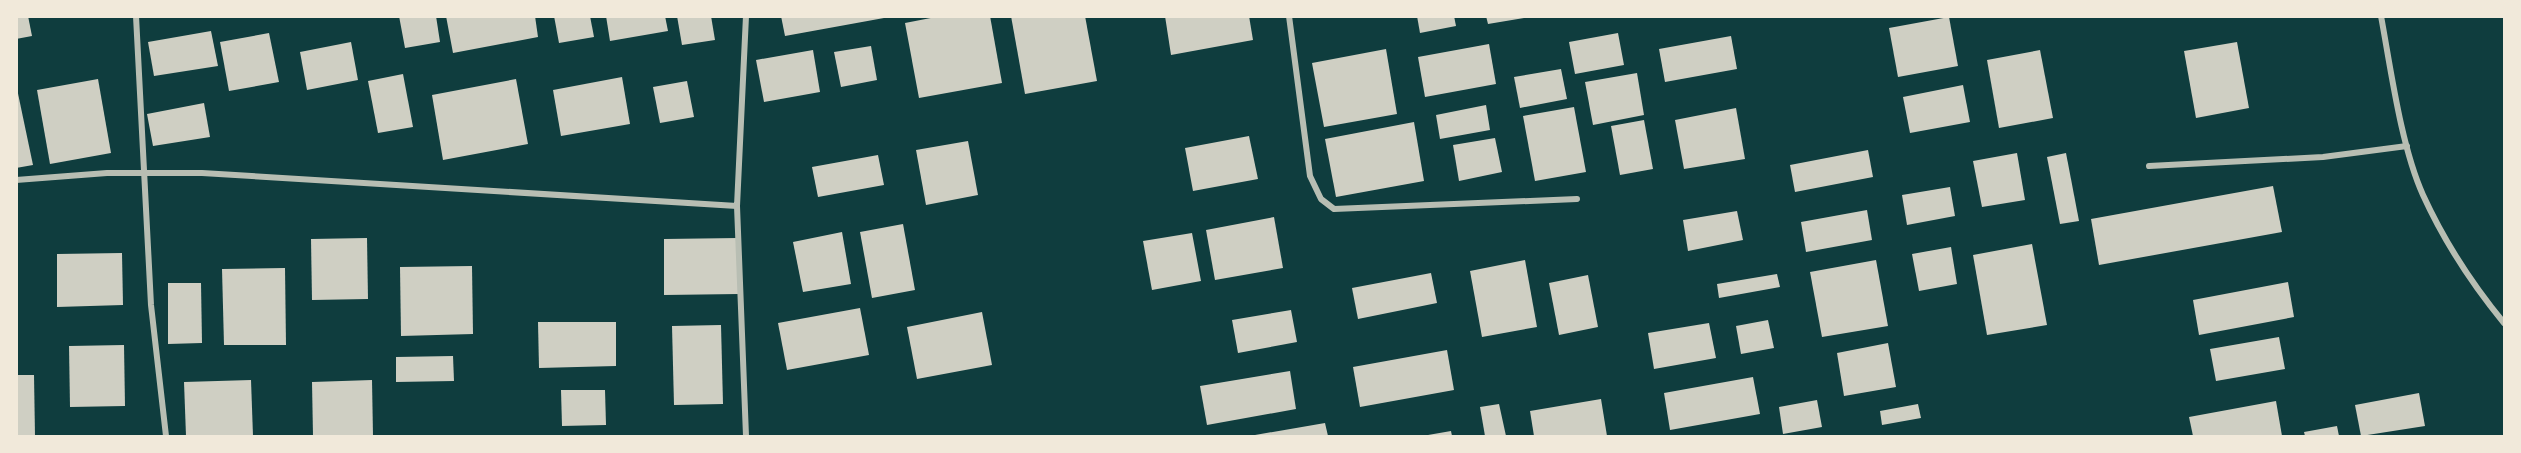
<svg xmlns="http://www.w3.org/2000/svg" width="2521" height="453" font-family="'Nunito Sans',sans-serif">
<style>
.building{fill:#cfcfc3}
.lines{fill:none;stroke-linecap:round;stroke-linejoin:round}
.minor{stroke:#b8beb3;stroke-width:6}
</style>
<rect width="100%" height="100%" fill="#0f3d3e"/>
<g class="building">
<path d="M16,16H28L32,36L16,39Z"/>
<path d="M399,16H436L440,42L405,48Z"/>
<path d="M446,16H535L538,37L453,53Z"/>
<path d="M554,16H590L594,37L559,43Z"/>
<path d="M606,16H665L668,31L610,41Z"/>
<path d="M677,16H711L715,40L682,45Z"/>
<path d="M781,16H883L884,18L785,36Z"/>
<path d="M941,16H990L1002,83L919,98L905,23Z"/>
<path d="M1011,16H1085L1097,81L1025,94Z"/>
<path d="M1165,16H1249L1253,40L1171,55Z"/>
<path d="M1417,16H1454L1456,26L1420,33Z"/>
<path d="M1486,16H1524V18L1488,24Z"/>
<path d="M1949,17L1958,66L1898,77L1889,28Z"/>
<path d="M211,31L218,66L154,76L148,42Z"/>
<path d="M269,33L279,82L229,91L220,42Z"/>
<path d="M1618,33L1624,65L1575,74L1569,42Z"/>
<path d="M1731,36L1737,69L1665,82L1659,49Z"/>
<path d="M351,42L358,80L307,90L300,52Z"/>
<path d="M2237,42L2249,108L2196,118L2184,51Z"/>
<path d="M1489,44L1496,84L1425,97L1418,57Z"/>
<path d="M871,46L877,80L841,87L834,52Z"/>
<path d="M1386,49L1397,114L1324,127L1312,63Z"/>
<path d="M813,50L820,92L764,102L756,60Z"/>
<path d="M2040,50L2053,118L1999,128L1987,60Z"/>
<path d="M1561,69L1567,99L1520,108L1514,77Z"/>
<path d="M1637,73L1644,115L1593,125L1585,82Z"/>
<path d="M403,74L413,127L378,133L368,81Z"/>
<path d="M622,77L630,124L561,136L553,90Z"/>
<path d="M98,79L111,153L50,164L37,90Z"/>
<path d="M516,79L528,144L443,160L432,95Z"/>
<path d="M687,81L694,117L660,123L653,87Z"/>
<path d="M16,84L33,165L16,168Z"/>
<path d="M1963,85L1970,122L1910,133L1903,97Z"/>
<path d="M204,103L210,137L153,146L147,114Z"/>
<path d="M1486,105L1490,130L1440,139L1436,115Z"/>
<path d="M1574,107L1586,172L1535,181L1523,116Z"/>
<path d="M1736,108L1745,159L1684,169L1675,120Z"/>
<path d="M1644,120L1653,169L1620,175L1611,126Z"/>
<path d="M1414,122L1424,181L1336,197L1325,139Z"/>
<path d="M1249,136L1258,179L1193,191L1185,148Z"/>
<path d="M1495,138L1502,172L1459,181L1453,145Z"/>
<path d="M968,141L978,195L926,205L916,150Z"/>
<path d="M1868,150L1873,177L1795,192L1790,165Z"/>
<path d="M2017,153L2025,200L1982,207L1973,161Z"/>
<path d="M2066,153L2079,221L2060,224L2047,157Z"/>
<path d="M878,155L884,185L818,197L812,167Z"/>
<path d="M2273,186L2282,232L2099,265L2091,219Z"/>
<path d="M1950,187L1955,216L1907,225L1902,195Z"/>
<path d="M1867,210L1872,240L1806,252L1801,222Z"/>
<path d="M1737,211L1743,240L1688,251L1683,220Z"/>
<path d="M1274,217L1283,268L1215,280L1206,230Z"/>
<path d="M903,224L915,290L872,298L860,232Z"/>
<path d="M842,232L851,284L803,292L793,242Z"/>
<path d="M1192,233L1201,281L1152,290L1143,241Z"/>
<path d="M367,238L368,299L312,300L311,239Z"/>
<path d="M738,238L739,294L664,295V239Z"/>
<path d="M2032,244L2047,325L1987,335L1973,255Z"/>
<path d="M1951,247L1957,284L1919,291L1912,254Z"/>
<path d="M122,253L123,305L57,307V254Z"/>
<path d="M1525,260L1537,327L1482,337L1470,271Z"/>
<path d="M1876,260L1888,326L1822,337L1810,272Z"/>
<path d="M472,266L473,334L401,336L400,267Z"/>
<path d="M285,268L286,345H224L222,269Z"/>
<path d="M1431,273L1437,303L1358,319L1352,288Z"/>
<path d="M1777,274L1780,287L1719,298L1717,284Z"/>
<path d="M1588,275L1598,327L1559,335L1549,283Z"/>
<path d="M2288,282L2294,317L2199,335L2193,300Z"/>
<path d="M168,283H201L202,343L168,344Z"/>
<path d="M860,308L869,355L787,370L778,323Z"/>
<path d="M1291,310L1297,342L1238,353L1232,320Z"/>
<path d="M982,312L992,365L917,379L907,327Z"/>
<path d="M1768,320L1774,348L1741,354L1736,326Z"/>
<path d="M538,322H616V366L539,368Z"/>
<path d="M1709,323L1716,358L1654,369L1648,333Z"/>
<path d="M721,325L723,404L674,405L672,326Z"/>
<path d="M2279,337L2285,369L2216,381L2210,349Z"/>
<path d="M1888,343L1896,387L1844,396L1837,353Z"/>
<path d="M124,345L125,406L70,407L69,346Z"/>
<path d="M1447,350L1454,390L1360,407L1353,367Z"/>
<path d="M453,356L454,381L396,382V357Z"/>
<path d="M1290,371L1296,409L1207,425L1200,386Z"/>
<path d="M16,375H34L35,436H16Z"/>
<path d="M1753,377L1760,414L1670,430L1664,393Z"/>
<path d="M251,380L253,436H186L184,382Z"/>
<path d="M372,380L373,436H313L312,382Z"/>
<path d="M561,390H605L606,425L562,426Z"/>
<path d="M2419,393L2425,426L2361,436L2355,405Z"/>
<path d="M1601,399L1607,436H1534L1530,411Z"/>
<path d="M1817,400L1822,427L1783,434L1779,407Z"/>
<path d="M2276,401L2282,436H2193L2189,417Z"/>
<path d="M1499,404L1506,436H1485L1480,407Z"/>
<path d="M1918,404L1921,418L1882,425L1880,411Z"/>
<path d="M1325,423L1328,436H1255V435Z"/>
<path d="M2337,426L2339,436H2305L2304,432Z"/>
<path d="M1451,431L1452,436H1428V435Z"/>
</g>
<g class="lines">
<g class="minor">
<path d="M136,16L151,305L166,436"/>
<path d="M1289,16L1310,176L1321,199L1334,209L1577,199"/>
<path d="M2381,16C2391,70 2401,146 2423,195C2444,241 2472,284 2504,323"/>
<path d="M2149,166L2323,157L2407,146"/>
<path d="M16,180L107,173H202L737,206L746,16"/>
<path d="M737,206L746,436"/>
</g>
</g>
<rect width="2521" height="453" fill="none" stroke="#f1e9da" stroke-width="36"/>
</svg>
